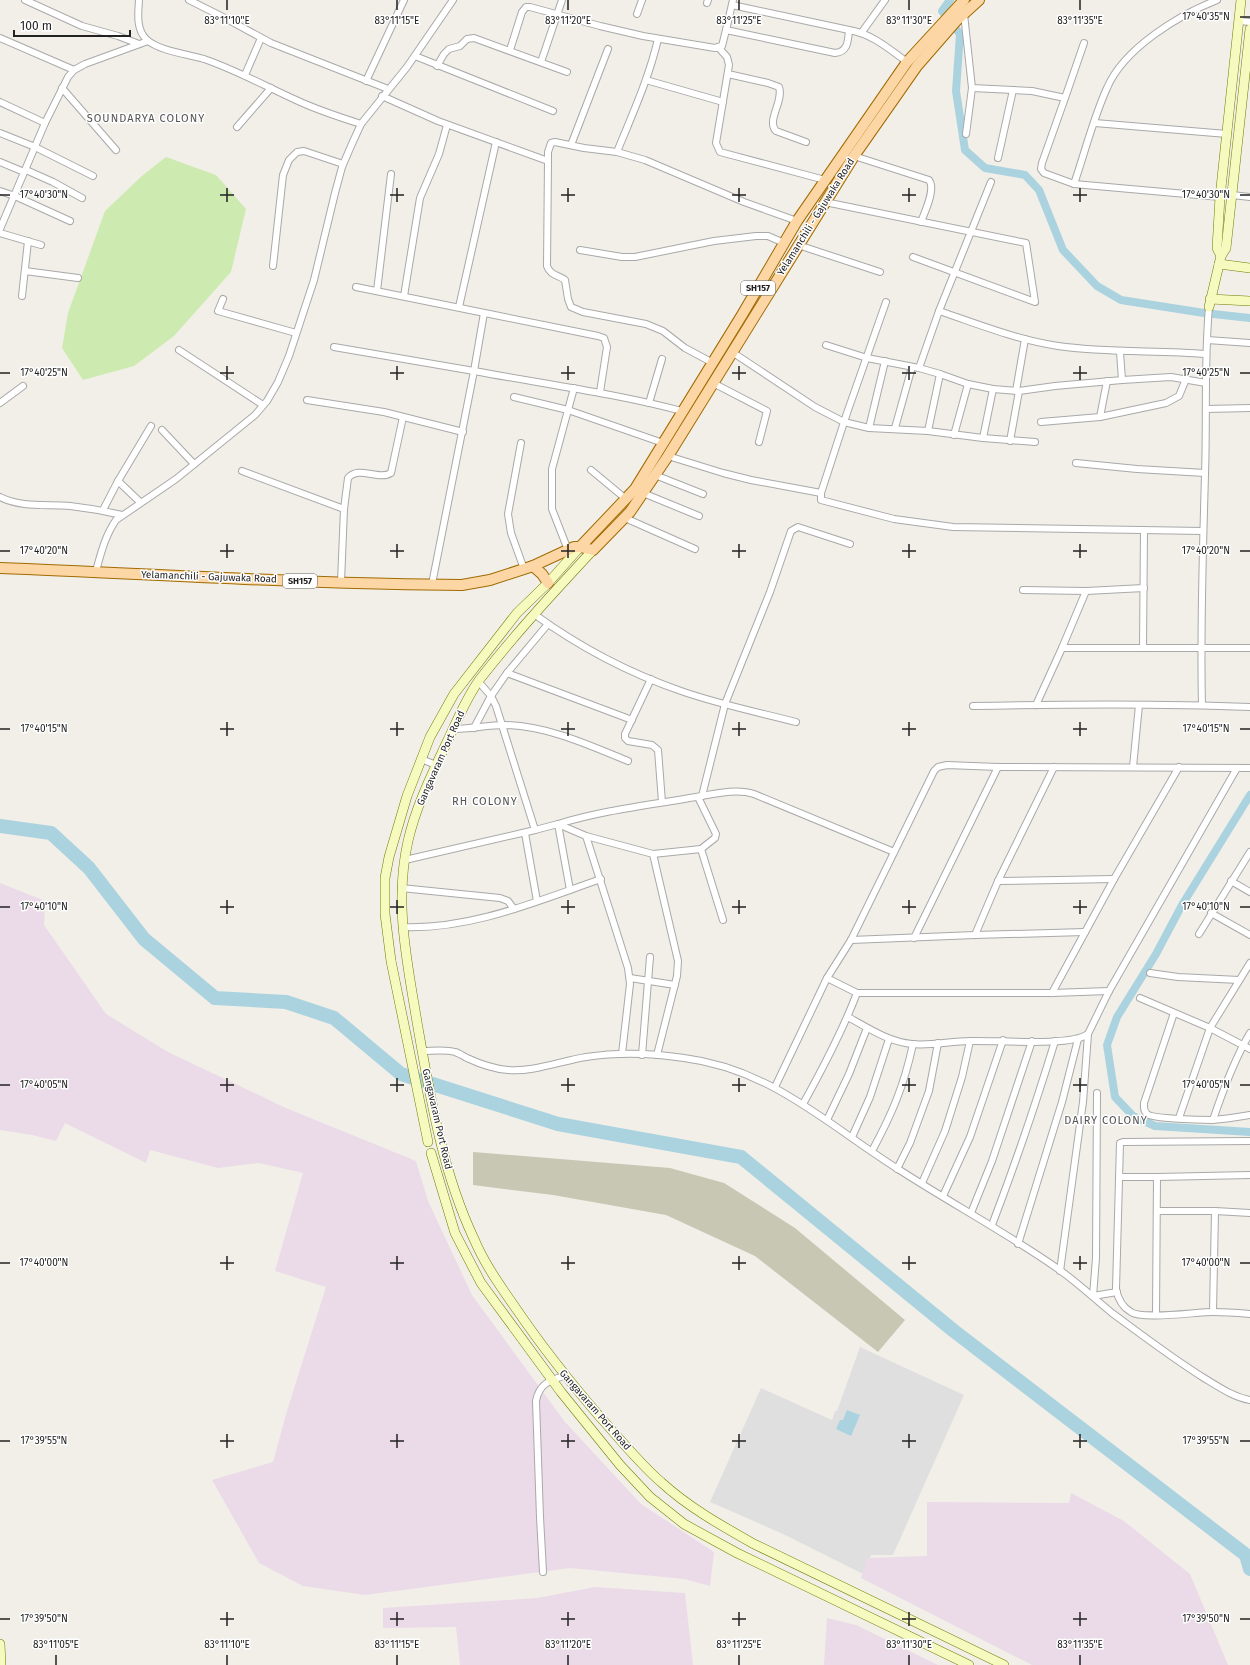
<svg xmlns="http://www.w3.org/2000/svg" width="1250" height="1665" font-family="'Fira Sans',sans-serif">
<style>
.residential{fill:#e0dfdf}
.industrial{fill:#ebdbe8}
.construction{fill:#c7c7b4}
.grass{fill:#cdebb0}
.water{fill:#aad3df}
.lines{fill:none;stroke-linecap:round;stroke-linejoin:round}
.canal{stroke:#aad3df;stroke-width:8}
.river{stroke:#aad3df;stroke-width:14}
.street-casing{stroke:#a9a9a9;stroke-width:8}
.secondary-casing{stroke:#707d05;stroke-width:10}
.primary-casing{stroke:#a06b00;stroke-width:12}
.street{stroke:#fff;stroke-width:6}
.secondary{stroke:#f7fabf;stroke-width:9}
.primary{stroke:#fcd6a4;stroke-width:10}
.ticks{fill:none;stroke:#222;stroke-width:1.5}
.labels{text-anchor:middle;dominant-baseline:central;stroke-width:3;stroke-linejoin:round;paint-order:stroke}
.shield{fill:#fff;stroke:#646464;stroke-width:1}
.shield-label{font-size:9px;font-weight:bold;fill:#222}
.street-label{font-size:10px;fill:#222;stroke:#fff}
.neighbourhood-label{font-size:11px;letter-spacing:1px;fill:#555;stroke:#fff}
.ticks-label{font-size:10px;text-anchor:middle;fill:#222;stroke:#fff;stroke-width:3;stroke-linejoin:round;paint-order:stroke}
</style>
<rect width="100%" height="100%" fill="#f2efe9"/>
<path class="residential" d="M860,1347L964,1395L893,1555H871L865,1575L781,1533L710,1502L761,1388L832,1420L835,1411H837Z"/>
<g class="industrial">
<path d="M0,883L45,901L44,925L106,1014L168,1052L286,1108L416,1161L428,1201L472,1295L565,1422L641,1504L714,1552L710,1586L684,1579L570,1568L365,1595L303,1586L259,1563L212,1480L273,1462L287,1411L326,1287L275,1271L303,1173L259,1163L218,1168L150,1150L146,1163L65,1123L56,1141L32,1135L0,1130Z"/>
<path d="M1071,1493L1124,1521L1190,1574L1228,1665H1032L861,1578L867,1558L927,1556V1502L1069,1503Z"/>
<path d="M595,1587L685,1593L693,1665H460L456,1627L383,1628V1608L537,1598Z"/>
<path d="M827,1618L856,1625L938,1665H824Z"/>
</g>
<path class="construction" d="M473,1152L670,1168L724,1183L795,1228L905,1320L878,1352L755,1256L666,1215L553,1195L473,1185Z"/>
<path class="grass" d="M166,157L216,175L246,209L231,272L174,336L134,366L83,380L62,348L68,313L105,211L143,175Z"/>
<path class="water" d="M847,1410L860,1415L851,1436L836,1429L840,1420H843Z"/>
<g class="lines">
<g class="canal">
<path d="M950,0L942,11L960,34L956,91L965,150L985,168L1025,175L1039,190L1063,250L1097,286L1121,300L1204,313L1250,318"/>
<path d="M1250,795L1182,905L1156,954L1117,1017L1107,1045L1115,1097L1133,1116L1155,1126L1250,1132"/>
</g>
<path class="river" d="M0,826L51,833L89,868L144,939L215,998L286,1002L334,1018L401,1074L558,1124L741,1157L954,1331L1246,1555L1250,1569"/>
<defs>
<g id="street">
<path d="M25,0L82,26L118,36L139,44"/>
<path d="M139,0C138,14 136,30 147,40C160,51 187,54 204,59C236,70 265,86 296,100C317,110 339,117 361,124"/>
<path d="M189,0L225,18L271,43L388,89"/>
<path d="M1217,0C1179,15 1124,48 1107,88C1093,119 1085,152 1074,184L1220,197"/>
<path d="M707,3L708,0"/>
<path d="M732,5L849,30"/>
<path d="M637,14L642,0"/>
<path d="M964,14L972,88L1032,91L1065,98L1042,163L1041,169L1044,173L1074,184"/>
<path d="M1239,21L1250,22"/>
<path d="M726,30L733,0"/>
<path d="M862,32L885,0"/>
<path d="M0,38L74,70"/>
<path d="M718,47L727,57L729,65L716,143L720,152L825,180"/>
<path d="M510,50L522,12L526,7H530L600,26L643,36L715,48L722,46L726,30L835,53C848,52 848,41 849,30C872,34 888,48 907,62"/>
<path d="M415,56L553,111"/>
<path d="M541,62L562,0"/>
<path d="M437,66L444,54L449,49L460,46L467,39L474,38L567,72"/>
<path d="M728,74L768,83L779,87C784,101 766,121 776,131L806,142"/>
<path d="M245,75L261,38"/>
<path d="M646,80L723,102"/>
<path d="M366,81L404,0"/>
<path d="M62,88L116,150"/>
<path d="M382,96L438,121L548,161L547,266C550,275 558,275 565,280L568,299L571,307L583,312L646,324L663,331L685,348L713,363"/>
<path d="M1065,98L1084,43"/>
<path d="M0,102L45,123"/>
<path d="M1095,123L1227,134"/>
<path d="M237,127L271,88"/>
<path d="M0,133L35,147L93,176"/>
<path d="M966,134L972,88"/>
<path d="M571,145L608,49"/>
<path d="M617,152C632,115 649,78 658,39"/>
<path d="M854,156L929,180C936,189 925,211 921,222"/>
<path d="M998,158L1013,90"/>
<path d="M548,161V152L551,143L555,142L584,148L617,152L645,160L744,202L797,221"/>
<path d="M0,162L24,172"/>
<path d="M26,170L53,182L82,198"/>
<path d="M0,191L15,196L70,221"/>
<path d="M1232,195L1250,197"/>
<path d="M825,202L1026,243L1035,302L913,257"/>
<path d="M0,229L45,123L68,77L74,70L85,64L148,41"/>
<path d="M0,233L41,245"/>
<path d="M798,245L880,272"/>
<path d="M580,250L622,257H635L714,241L756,236H768L784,243"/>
<path d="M273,266L283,175L289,160L297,152L304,151L343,164"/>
<path d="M25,271L78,278"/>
<path d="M356,287L598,336L604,338L607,347L600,392"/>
<path d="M377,291L391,174"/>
<path d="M22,296L28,241"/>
<path d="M404,296L420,198L439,154L447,125"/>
<path d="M223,299L218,311L296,333"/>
<path d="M886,302L847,413L821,493V500L894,519L953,527L1203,531"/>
<path d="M459,307L496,142"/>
<path d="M939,311C978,324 1017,340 1058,346C1107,353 1157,350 1206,354"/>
<path d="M1207,340L1250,343"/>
<path d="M826,345L867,358L919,368L940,374"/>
<path d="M334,347L474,371L484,313"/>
<path d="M179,350L263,405"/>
<path d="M732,352L815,407L844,422L869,428L928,431L940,374L968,384L993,389L1019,391L1055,386L1122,380L1120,352"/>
<path d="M919,368L939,311L991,182"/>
<path d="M1122,380L1171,377L1206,383"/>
<path d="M713,383L767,411L759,442"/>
<path d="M1016,391L1025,339"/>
<path d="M514,397L568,410L663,443"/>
<path d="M307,400L384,412L463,432"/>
<path d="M0,403L23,386"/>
<path d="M649,403L662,359"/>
<path d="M1206,409L1250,408"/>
<path d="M1100,417L1107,381"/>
<path d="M1041,422L1100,417L1166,403L1179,396L1186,379"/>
<path d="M869,428L885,361"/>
<path d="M895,428L912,367"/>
<path d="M162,430L194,464"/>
<path d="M928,431L983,438L1035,442"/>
<path d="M954,435L968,384"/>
<path d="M983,438L993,389"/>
<path d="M1010,441L1019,391"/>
<path d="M521,443L508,514L511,533L524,569"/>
<path d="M668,456L723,473L751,480L821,493"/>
<path d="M1076,463L1137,469L1205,473"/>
<path d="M591,470L626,499"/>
<path d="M242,471L344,509"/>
<path d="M655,475L703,494"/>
<path d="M118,481L140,502"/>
<path d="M643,493L699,516"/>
<path d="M0,497C22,508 47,504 70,506C88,508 105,511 122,515"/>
<path d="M103,510L118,481L151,426"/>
<path d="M625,518L695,549"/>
<path d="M568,550L552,509V469L574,388"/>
<path d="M96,571C101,553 105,536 116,520L176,479L255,415L267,401L278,382L289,356L314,280L335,193L342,167L351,146L361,124L407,67L453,0"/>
<path d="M341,582L344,509L348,478C359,465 378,481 391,473L403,417"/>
<path d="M432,584L474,371C544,384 614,393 682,411"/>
<path d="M1023,590L1086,591L1144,588"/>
<path d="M534,614C578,646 629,673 681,691C718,704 757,712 796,722"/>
<path d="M1062,648H1250"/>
<path d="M1143,648L1144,530"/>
<path d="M507,673L632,720"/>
<path d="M651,679L625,734V738L628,741L652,745L658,750L662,802"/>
<path d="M478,681L491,696L496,706L535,830L558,824L586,836L653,854L678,961L677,976L657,1055"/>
<path d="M1036,705L1062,648L1086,591"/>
<path d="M1202,705C1200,628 1203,551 1205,474C1207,418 1204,362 1209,307"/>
<path d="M973,706C1065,704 1158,703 1250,707"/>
<path d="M474,728L491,696L507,673L548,624"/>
<path d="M453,729C470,729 488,725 505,725C548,726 589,745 628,761"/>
<path d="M421,759L436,765"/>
<path d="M1133,767L1139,705"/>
<path d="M702,796L725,704L770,592L791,531L798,527L850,544"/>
<path d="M698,797L716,834L715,838L701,849L723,920"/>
<path d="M525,833L537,901"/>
<path d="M586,836L628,968L630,984L622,1054"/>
<path d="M653,854L701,849"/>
<path d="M405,860L535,830"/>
<path d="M998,881L1114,879"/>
<path d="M1231,881L1250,892"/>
<path d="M401,888L500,898L508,901L514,909"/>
<path d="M570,890L558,824C603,810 650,805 696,797C714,794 736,788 754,794L894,852"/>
<path d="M1211,913L1250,935"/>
<path d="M402,927C471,930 537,901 601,879"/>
<path d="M1199,934L1250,852"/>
<path d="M975,935L998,881L1054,767"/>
<path d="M914,938L998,767"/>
<path d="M851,940L975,935L1085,932"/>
<path d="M1150,973L1178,977L1239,980"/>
<path d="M630,978L675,985"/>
<path d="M827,978L857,993H1052L1109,991"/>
<path d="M1052,993L1114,879L1179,767"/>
<path d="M1140,998L1210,1028L1250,1049"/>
<path d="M1174,1013L1144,1103C1144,1107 1143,1111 1147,1114C1153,1119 1202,1120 1212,1120C1225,1119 1238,1117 1250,1115"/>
<path d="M848,1017C868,1028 889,1042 912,1044C931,1046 951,1041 970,1041C995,1040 1071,1047 1088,1034L1109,991L1237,768"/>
<path d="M422,1051C433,1051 445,1049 455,1052C459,1053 463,1056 467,1058C480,1064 493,1069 508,1070C534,1072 561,1061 586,1057C618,1052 652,1053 684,1058C771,1069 828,1125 898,1169C952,1204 1009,1234 1061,1271C1079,1284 1095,1299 1112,1313C1142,1335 1172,1358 1204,1378C1219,1387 1233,1397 1250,1400"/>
<path d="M642,1055L650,957"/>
<path d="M775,1087L827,978L851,940L934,771L938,767L947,765L998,767L1250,768"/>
<path d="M1097,1093L1096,1258L1093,1296L1117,1292"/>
<path d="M803,1104C823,1068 842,1032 857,993"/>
<path d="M1179,1118L1210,1028L1250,963"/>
<path d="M827,1120L849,1074L867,1028"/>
<path d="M1213,1120C1223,1090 1234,1060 1250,1033"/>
<path d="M852,1137L870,1097L889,1039"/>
<path d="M1250,1141L1123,1142L1120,1143L1116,1289C1118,1299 1122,1307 1131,1312C1142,1320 1196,1312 1213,1312C1225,1312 1238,1313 1250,1314"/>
<path d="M872,1151C892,1114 904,1086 913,1044"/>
<path d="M897,1169L910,1143L929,1091L938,1043"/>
<path d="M1119,1177H1157L1250,1175"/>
<path d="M922,1183L945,1131L962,1077L970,1041"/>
<path d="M943,1196L970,1137L1003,1040"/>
<path d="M1157,1211H1215L1250,1213"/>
<path d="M971,1213L992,1161L1032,1041"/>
<path d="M992,1225C1015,1165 1036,1103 1055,1041"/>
<path d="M1018,1244L1062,1102L1078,1039"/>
<path d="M1060,1271L1083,1102L1088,1034"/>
<path d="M1213,1312L1215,1211"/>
<path d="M1156,1315L1157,1177"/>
<path d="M543,1572L540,1517L536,1401C539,1384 550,1380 564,1376"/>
</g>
<g id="secondary">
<path d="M1221,256L1217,248L1220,197L1241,0"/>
<path d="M1219,264L1250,268"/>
<path d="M1210,299L1250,301"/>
<path d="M1209,307L1221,256L1226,248L1250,29"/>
<path d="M593,550C554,592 515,634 480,679C466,698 457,721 447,742C432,774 416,806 408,841C394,903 407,961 417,1022C430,1096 442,1171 474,1239C485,1265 501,1287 517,1310C543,1348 570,1382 600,1417C620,1439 639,1463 661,1482C688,1507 722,1526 754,1544L1004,1665"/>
<path d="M428,1142L391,961L385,914V878L389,857L407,796L430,737L454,694L517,613L548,583L580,547"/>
<path d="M431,1153L455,1233L481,1283L561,1392L620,1465L650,1497L684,1524L737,1553L969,1665"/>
<path d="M0,1644L1,1665"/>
</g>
<g id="primary">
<path d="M580,547L635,489L742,315L797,221L907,62L964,0"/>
<path d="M533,566L542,574L548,583"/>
<path d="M0,568C154,574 308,584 462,585L490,580L533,566L574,547H580L593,550L630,512L668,456L854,156L917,66L957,20L979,0"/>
</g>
</defs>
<use href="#street" class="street-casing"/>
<use href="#secondary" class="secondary-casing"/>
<use href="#primary" class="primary-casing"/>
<use href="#street" class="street"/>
<use href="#secondary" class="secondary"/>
<use href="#primary" class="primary"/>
</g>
<path class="ticks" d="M227,0V10M397,0V10M568,0V10M739,0V10M909,0V10M1080,0V10M1240,17H1250M227,188V202M397,188V202M568,188V202M739,188V202M909,188V202M1080,188V202M0,195H10M220,195H234M390,195H404M561,195H575M732,195H746M902,195H916M1073,195H1087M1240,195H1250M227,366V380M397,366V380M568,366V380M739,366V380M909,366V380M1080,366V380M0,373H10M220,373H234M390,373H404M561,373H575M732,373H746M902,373H916M1073,373H1087M1240,373H1250M227,544V558M397,544V558M568,544V558M739,544V558M909,544V558M1080,544V558M0,551H10M220,551H234M390,551H404M561,551H575M732,551H746M902,551H916M1073,551H1087M1240,551H1250M227,722V736M397,722V736M568,722V736M739,722V736M909,722V736M1080,722V736M0,729H10M220,729H234M390,729H404M561,729H575M732,729H746M902,729H916M1073,729H1087M1240,729H1250M227,900V914M397,900V914M568,900V914M739,900V914M909,900V914M1080,900V914M0,907H10M220,907H234M390,907H404M561,907H575M732,907H746M902,907H916M1073,907H1087M1240,907H1250M227,1078V1092M397,1078V1092M568,1078V1092M739,1078V1092M909,1078V1092M1080,1078V1092M0,1085H10M220,1085H234M390,1085H404M561,1085H575M732,1085H746M902,1085H916M1073,1085H1087M1240,1085H1250M227,1256V1270M397,1256V1270M568,1256V1270M739,1256V1270M909,1256V1270M1080,1256V1270M0,1263H10M220,1263H234M390,1263H404M561,1263H575M732,1263H746M902,1263H916M1073,1263H1087M1240,1263H1250M227,1434V1448M397,1434V1448M568,1434V1448M739,1434V1448M909,1434V1448M1080,1434V1448M0,1441H10M220,1441H234M390,1441H404M561,1441H575M732,1441H746M902,1441H916M1073,1441H1087M1240,1441H1250M227,1612V1626M397,1612V1626M568,1612V1626M739,1612V1626M909,1612V1626M1080,1612V1626M0,1619H10M220,1619H234M390,1619H404M561,1619H575M732,1619H746M902,1619H916M1073,1619H1087M1240,1619H1250M56,1655V1665M227,1655V1665M397,1655V1665M568,1655V1665M739,1655V1665M909,1655V1665M1080,1655V1665"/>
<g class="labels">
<g class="shield">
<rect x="741" y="281" width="34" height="14" rx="3"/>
<rect x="283" y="574" width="34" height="14" rx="3"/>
</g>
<g class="shield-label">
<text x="758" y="288">SH157</text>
<text x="300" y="581">SH157</text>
</g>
<g class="street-label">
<text transform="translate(816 217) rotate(-58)">Yelamanchili - Gajuwaka Road</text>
<text transform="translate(209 577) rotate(2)">Yelamanchili - Gajuwaka Road</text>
<text transform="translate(441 758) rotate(-66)">Gangavaram Port Road</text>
<text transform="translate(437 1119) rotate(77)">Gangavaram Port Road</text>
<text transform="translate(595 1410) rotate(49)">Gangavaram Port Road</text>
</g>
<g class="neighbourhood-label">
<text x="146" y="118">SOUNDARYA COLONY</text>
<text x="485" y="801">RH COLONY</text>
<text x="1106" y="1120">DAIRY COLONY</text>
</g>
</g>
<g class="ticks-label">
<text x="1206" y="20">17°40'35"N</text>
<text x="227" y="24">83°11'10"E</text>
<text x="397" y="24">83°11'15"E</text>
<text x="568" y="24">83°11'20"E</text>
<text x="739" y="24">83°11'25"E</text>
<text x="909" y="24">83°11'30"E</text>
<text x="1080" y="24">83°11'35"E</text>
<text x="44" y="198">17°40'30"N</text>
<text x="1206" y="198">17°40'30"N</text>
<text x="44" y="376">17°40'25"N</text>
<text x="1206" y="376">17°40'25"N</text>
<text x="44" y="554">17°40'20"N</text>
<text x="1206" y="554">17°40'20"N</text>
<text x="44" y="732">17°40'15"N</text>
<text x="1206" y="732">17°40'15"N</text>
<text x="44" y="910">17°40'10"N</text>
<text x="1206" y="910">17°40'10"N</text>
<text x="44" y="1088">17°40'05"N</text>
<text x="1206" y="1088">17°40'05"N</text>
<text x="44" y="1266">17°40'00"N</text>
<text x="1206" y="1266">17°40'00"N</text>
<text x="44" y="1444">17°39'55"N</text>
<text x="1206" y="1444">17°39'55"N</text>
<text x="44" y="1622">17°39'50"N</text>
<text x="1206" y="1622">17°39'50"N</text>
<text x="56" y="1648">83°11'05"E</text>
<text x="227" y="1648">83°11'10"E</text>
<text x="397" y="1648">83°11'15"E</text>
<text x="568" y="1648">83°11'20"E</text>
<text x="739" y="1648">83°11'25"E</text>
<text x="909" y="1648">83°11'30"E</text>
<text x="1080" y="1648">83°11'35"E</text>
</g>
<path d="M14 30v6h116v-6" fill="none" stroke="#222222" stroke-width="2"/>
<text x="20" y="30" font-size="12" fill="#222222" stroke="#ffffff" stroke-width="3" paint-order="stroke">100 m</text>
</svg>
